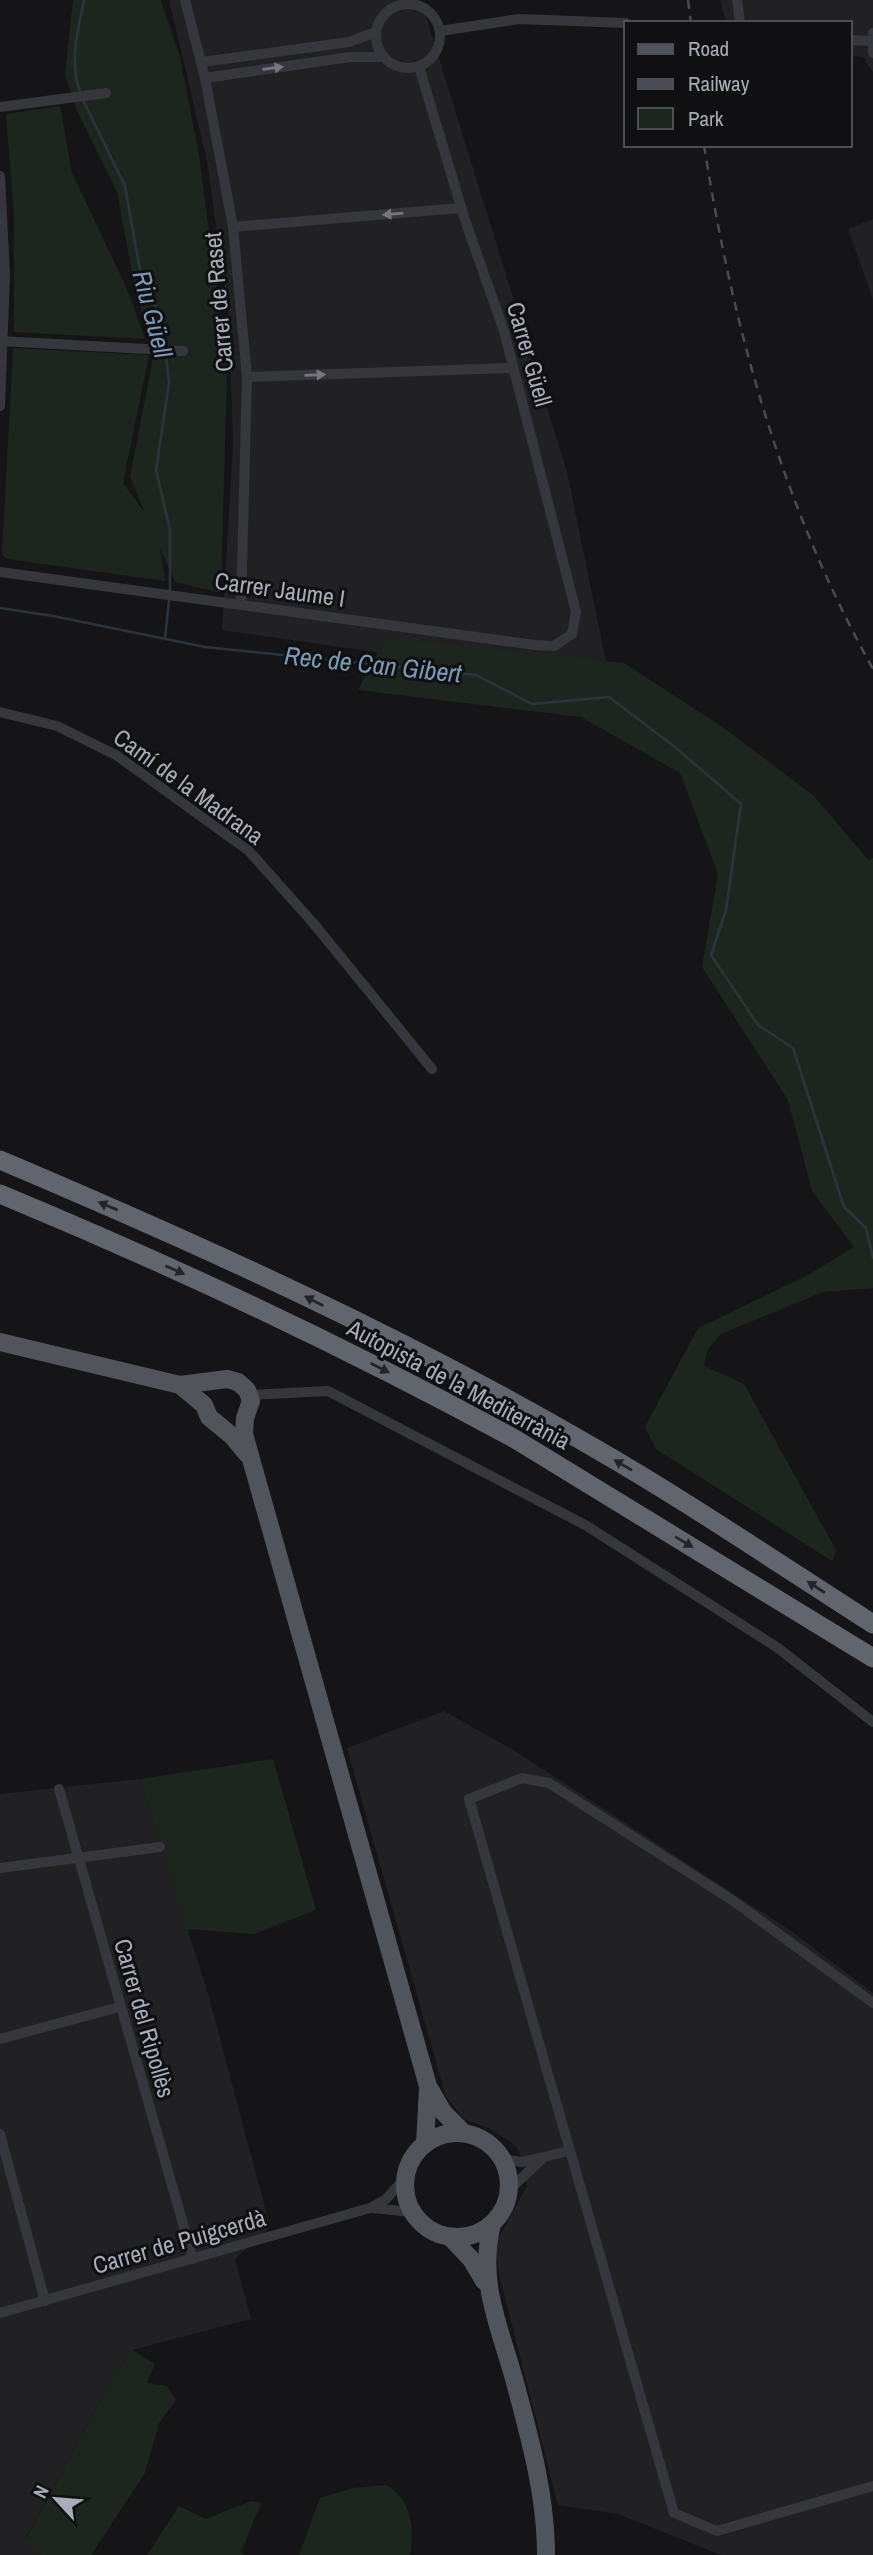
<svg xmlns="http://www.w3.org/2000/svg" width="873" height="2555" font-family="'Archivo Narrow',sans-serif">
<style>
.built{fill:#212124}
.green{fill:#1d261e}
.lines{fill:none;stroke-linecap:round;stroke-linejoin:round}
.stream{stroke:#2a343c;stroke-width:2.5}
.street{stroke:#36373d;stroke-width:10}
.primary{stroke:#52545c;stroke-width:18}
.highway{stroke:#61656e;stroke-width:19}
.rail{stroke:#494b52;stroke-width:2.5;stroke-dasharray:9 7;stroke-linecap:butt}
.oneway{fill:#747781}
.oneway2{fill:#242529}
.labels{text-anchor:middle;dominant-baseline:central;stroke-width:6;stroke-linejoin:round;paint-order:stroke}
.street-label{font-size:24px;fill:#a6acb8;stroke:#101012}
.water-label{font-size:26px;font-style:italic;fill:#7a9bb6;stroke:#101012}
</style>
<rect width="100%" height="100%" fill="#151517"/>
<g class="built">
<path d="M169,0H421L567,472L611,686L222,630L233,443L229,318L207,161Z"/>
<path d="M720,0H873V72L863,57L850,56V23H726Z"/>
<path d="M873,219V300L848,229Z"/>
<path d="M444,1711L515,1751L791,1931L873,1993V2555H721L618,2514L558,2505L499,2274L495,2244L527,2186L519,2150L511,2142L488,2128L464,2119L446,2097L347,1748Z"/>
<path d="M140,1779L209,1997L270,2227L235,2259L251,2319L132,2350L107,2388L25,2540L41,2555H0V1794Z"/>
</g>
<g class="green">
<path d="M73,0H161L180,57L199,155L227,367L221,593L175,582L160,548L165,581L7,559L2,554L13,348L149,355L123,483L145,513L130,477L152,363L151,337L136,294L117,192L78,113L65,75Z"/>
<path d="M60,106L72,173L127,289L145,339L14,332V215L6,114Z"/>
<path d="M385,638L624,663L721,726L814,796L865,856L869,860L873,858V1288L823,1292L721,1334L708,1349L704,1366L744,1384L836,1550L832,1561L656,1449L645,1427L698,1328L810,1274L854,1247L812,1191L788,1100L702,967L718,874L680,773L581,717L358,690Z"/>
<path d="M273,1759L316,1910L254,1934L187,1929L140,1779Z"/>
<path d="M132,2350L155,2364L147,2383L167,2386L176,2400L159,2423L145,2473L91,2555H41L25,2541L107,2388Z"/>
<path d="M386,2485C411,2500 415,2527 410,2555H299L320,2498L353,2488Z"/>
<path d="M251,2501L261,2503L241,2552L245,2555H147L179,2506L206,2519Z"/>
</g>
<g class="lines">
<g class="stream">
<path d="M80,92C69,63 78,29 84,0"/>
<path d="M82,98L125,186L143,287L155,304L165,348"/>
<path d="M166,354L169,383L156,470L170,530V593"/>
<path d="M0,608L53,616L205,647L476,675L532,704L609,697L675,747L741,804L726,910L711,955L758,1025L793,1048L844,1207L866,1228L873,1258"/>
<path d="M165,639L169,600"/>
</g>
<g class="street">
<path d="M185,0L205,78L233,227L247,377L241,605"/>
<path d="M737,0L740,23"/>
<circle cx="408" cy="36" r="32"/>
<path d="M440,31L519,19L626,23"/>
<path d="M873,33V53"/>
<path d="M850,40L871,41"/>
<path d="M202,62L349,42L376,32"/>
<path d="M205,78L350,57H383"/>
<path d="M0,107L106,93"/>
<path d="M0,176L5,275L0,406"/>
<path d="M233,227L461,208"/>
<path d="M0,341L183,351"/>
<path d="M247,377L512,368"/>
<path d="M0,572L535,645L554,646L572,634L576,612L504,331L466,223L419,67"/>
<path d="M0,712L57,726L116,755L249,851L314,924L432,1069"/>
<path d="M250,1395L328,1391L587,1526L778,1648L873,1722"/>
<path d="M59,1789L193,2259"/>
<path d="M0,1868L160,1847"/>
<path d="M873,2003L735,1902L549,1783L522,1778L469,1799L674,2513L717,2531L873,2486"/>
<path d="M0,2039L119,2007"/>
<path d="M0,2134L45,2301"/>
<path d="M503,2159L522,2162L569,2151"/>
<path d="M509,2190L542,2159"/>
<path d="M373,2208L412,2212"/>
<path d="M0,2313L370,2208L386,2199L405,2178"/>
</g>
<g class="primary">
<path d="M0,1342L180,1385L227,1379L238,1382L247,1390L251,1401L245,1418L244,1434L251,1459L428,2086L443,2112L464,2133"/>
<path d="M180,1385L204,1405L209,1417L232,1436L247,1454"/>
<circle cx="457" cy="2185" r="52"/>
<path d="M425,2144L428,2089"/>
<path d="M492,2224C477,2284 501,2329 516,2386C531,2442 546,2497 546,2555"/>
<path d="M451,2238L471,2259L484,2281"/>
</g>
<g class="highway">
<path d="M0,1160C201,1245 402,1336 591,1446C687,1501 779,1564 873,1624"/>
<path d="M0,1194C176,1267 348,1348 515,1439L873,1658"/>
</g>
<g class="rail">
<path d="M688,0L691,23"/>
<path d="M704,145C733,329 782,506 873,669"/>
</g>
</g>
<defs><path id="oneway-solid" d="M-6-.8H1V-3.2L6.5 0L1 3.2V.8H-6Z" transform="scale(1.75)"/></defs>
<g class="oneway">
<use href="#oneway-solid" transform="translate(273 68) rotate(-8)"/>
<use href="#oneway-solid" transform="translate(393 214) rotate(175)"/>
<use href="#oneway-solid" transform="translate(315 375) rotate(-2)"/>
</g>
<g class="oneway2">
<use href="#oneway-solid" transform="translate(108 1206) rotate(-157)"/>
<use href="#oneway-solid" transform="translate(175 1270) rotate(24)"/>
<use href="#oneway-solid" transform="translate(314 1301) rotate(-153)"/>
<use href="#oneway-solid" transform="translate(380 1368) rotate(27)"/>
<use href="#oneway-solid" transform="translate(623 1465) rotate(-149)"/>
<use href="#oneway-solid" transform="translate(684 1542) rotate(31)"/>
<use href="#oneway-solid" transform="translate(816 1587) rotate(-147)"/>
</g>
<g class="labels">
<g class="street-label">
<text transform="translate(218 302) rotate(-95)">Carrer de Raset</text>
<text transform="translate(530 354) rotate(74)">Carrer Güell</text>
<text transform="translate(280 589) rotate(8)">Carrer Jaume I</text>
<text transform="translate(189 786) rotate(36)">Camí de la Madrana</text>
<text transform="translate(459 1384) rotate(28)">Autopista de la Mediterrània</text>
<text transform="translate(145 2018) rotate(74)">Carrer del Ripollès</text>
<text transform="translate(179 2241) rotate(-16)">Carrer de Puigcerdà</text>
</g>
<g class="water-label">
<text transform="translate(153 314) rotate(75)">Riu Güell</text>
<text transform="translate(373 664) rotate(6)">Rec de Can Gibert</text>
</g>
</g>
<rect x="624" y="21" width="228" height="126" fill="#101012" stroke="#4c4e54" stroke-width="2"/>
<rect x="638" y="44" width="35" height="10" fill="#52545c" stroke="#4c4e54" stroke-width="2"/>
<text x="688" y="56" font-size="21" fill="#a6acb8">Road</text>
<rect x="638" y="79" width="35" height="10" fill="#494b52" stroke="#4c4e54" stroke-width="2"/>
<text x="688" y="91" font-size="21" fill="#a6acb8">Railway</text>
<rect x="638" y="108" width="35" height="21" fill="#1d261e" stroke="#4c4e54" stroke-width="2"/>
<text x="688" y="126" font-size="21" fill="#a6acb8">Park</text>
<g transform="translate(56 2499) rotate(296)" stroke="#101012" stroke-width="5" paint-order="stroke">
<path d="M0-5L12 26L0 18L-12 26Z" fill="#a6acb8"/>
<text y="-10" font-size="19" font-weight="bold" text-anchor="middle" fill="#a6acb8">N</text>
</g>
</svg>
